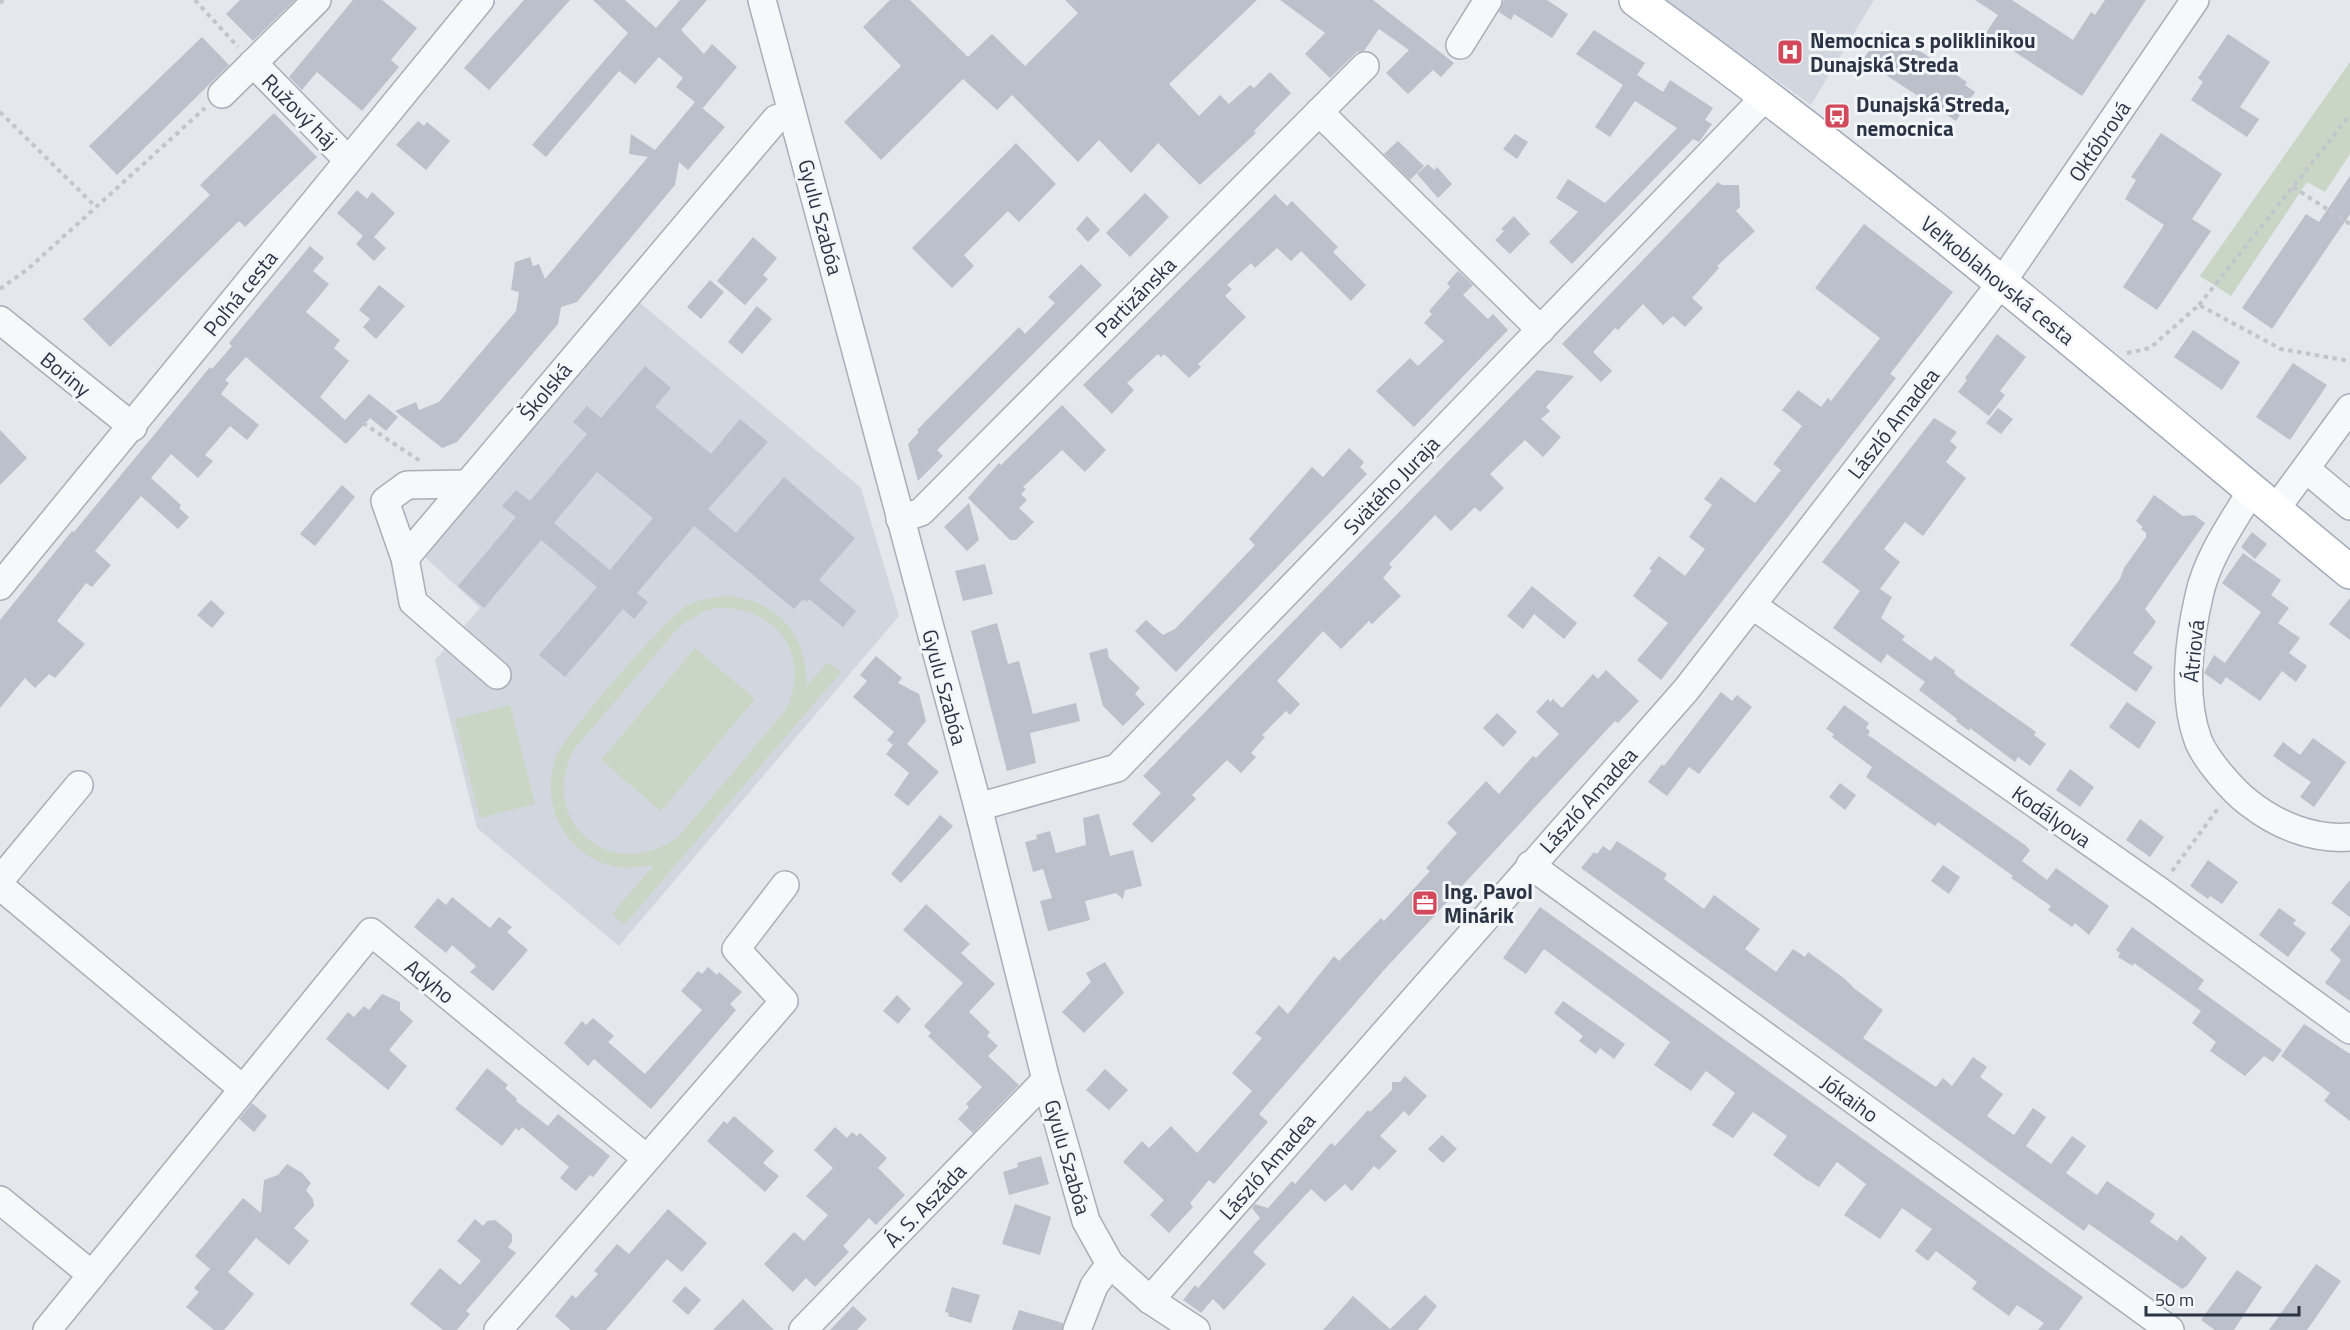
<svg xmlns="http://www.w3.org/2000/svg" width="2350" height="1330" font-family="'Titillium Web',sans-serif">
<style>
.built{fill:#d2d6de}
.green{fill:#c9d6c5;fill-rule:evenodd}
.building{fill:#bbc0ca;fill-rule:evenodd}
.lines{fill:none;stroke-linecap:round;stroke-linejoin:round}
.minor-casing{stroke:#a9aeb7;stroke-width:30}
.major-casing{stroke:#a3abb8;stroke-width:36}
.path{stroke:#c2c5cb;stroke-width:4;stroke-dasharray:4.5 4.5;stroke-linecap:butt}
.minor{stroke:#f7f8fa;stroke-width:27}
.major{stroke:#fff;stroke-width:33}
.labels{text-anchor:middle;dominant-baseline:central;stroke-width:6;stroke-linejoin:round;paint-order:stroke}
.poi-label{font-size:21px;font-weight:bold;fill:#2b3445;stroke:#f4f6f9;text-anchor:start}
.street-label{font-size:21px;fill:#2b3445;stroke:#f4f6f9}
</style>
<rect width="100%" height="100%" fill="#e4e7ec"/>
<g class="built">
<path d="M1665,0H1874L1811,105Z"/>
<path d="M639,302L861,488L899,616L619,946L477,828L435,660L480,608L425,557Z"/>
</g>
<g class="green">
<path d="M2350,62V154L2325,192L2307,182L2231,296L2200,276Z"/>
<path d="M729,596C781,603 806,635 807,686L828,662L841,672L624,925L612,914L654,865C640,867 627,869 613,866C564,855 538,801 557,755C565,735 666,618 685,607C699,599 714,597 729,596ZM718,608C777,606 812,656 786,710L678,837C612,886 534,820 575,748L680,626L704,611Z"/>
<path d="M695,648L755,699L661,811L601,760Z"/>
<path d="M510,705L535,804L480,818L455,719Z"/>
</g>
<g class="building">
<path d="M240,0H295L253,41L226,14Z"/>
<path d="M353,0H382L417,28L391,60L399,67L362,111L317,72L302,90L289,77Z"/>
<path d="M524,0H570L489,90L464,68Z"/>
<path d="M593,0H625L656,28L680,0H707L681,30L704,54L712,44L737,67L703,108L701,107L725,127L688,170L679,162L675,185L577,302L561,307L558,324L457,442L442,448L395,411L416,402L419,410L439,402L516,311L519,292L511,290L515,262L530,257L533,266L539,264L545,279L648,157L629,154L631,134L655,150L695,102L676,87L683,78L659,57L635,84L619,71L546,157L532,145L628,33Z"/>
<path d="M890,0H910L968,57L992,34L1025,66L1078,13L1065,0H1257L1169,84L1199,116L1220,95L1229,104L1250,85L1254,88L1270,72L1291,93L1254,131L1256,133L1200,185L1158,143L1131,173L1099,140L1078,162L1012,95L997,110L963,79L881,160L844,122L901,66L863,27Z"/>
<path d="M1280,0H1373L1454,63L1441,77L1433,70L1408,94L1386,73L1409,50L1379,29L1364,51L1357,52L1330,78L1305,54L1325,33Z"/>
<path d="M1504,0H1547L1568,14L1552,38L1514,14L1511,20L1499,12Z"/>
<path d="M1975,0H2012L2073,40L2091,12L2095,15L2105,0H2146L2082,96L1986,33L1998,15Z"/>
<path d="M1594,30L1645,63L1637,75L1663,92L1670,80L1713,108L1705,120L1712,124L1699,142L1693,139L1572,264L1549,242L1578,212L1556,198L1568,179L1605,203L1677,128L1635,101L1610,137L1595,127L1623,85L1576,54Z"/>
<path d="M1882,31L1892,38L1894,34L1967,82L1965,85L1975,92L1956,121L1863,60Z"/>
<path d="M2228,34L2270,62L2240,107L2259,119L2247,137L2191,100L2203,82L2198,78Z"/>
<path d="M202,37L229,65L117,175L89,146Z"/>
<path d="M274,113L317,157L245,227L239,221L110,347L83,319L210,195L200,185Z"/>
<path d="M418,121L424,126L427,122L450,141L426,170L396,145Z"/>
<path d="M2161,133L2222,174L2192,219L2211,231L2157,310L2123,287L2164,225L2125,199L2136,180L2131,177Z"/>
<path d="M1515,134L1528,142L1517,159L1503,149Z"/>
<path d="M1398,141L1424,166L1410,180L1384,154Z"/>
<path d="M1016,143L1056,184L1019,222L1008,211L964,255L974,266L952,288L912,248Z"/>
<path d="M1428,164L1434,170L1437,167L1452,184L1438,198L1417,174Z"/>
<path d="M2350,176V214L2272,329L2242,308L2306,214L2319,222Z"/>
<path d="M1718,182L1722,185H1739L1740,207L1736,211L1755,231L1717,266L1719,268L1692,298L1703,308L1685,327L1673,316L1663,325L1643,304L1618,330L1615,328L1593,352L1612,371L1601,382L1562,344Z"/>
<path d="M357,190L367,199L372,192L395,213L374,237L386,248L374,261L356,244L363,236L337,213Z"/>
<path d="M1145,193L1169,217L1130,257L1106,233Z"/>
<path d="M1275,194L1287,206L1292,201L1338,247L1333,252L1366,285L1351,301L1301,251L1291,261L1277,248L1255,268L1251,263L1227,285L1232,289L1225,296L1246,317L1198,364L1201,367L1189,378L1164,354L1161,357L1158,354L1127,383L1134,390L1112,414L1083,385Z"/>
<path d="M1087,216L1100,230L1088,242L1076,229Z"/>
<path d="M1514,216L1530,234L1510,254L1495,240L1504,231L1501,229Z"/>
<path d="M1864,224L1953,292L1890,374L1896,378L1661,680L1637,660L1668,623L1633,596L1652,570L1649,569L1659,556L1685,576L1705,549L1689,537L1712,505L1704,499L1721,477L1755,503L1781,470L1773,464L1802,426L1782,410L1798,390L1821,407L1828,398L1831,401L1880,338L1815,288Z"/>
<path d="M753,237L777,258L763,275L768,279L745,305L717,281Z"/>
<path d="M310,246L324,258L313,271L329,284L306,312L340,340L334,348L349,361L320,397L345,420L369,394L398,417L386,431L370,418L346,444L246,357L225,380L229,383L221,394L259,425L247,440L230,426L205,455L213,461L198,478L171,454L151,478L181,505L179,508L189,517L178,529L141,496L95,551L111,565L92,587L86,583L57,621L85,644L55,678L49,674L35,688L25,678L0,708V620L72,531L74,532L210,367L212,369L232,346L229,343Z"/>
<path d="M1081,264L1102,285L937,450L943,456L918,481L908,444L919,432L917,430L1019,327L1025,334L1055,303L1048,297Z"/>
<path d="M1458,271L1473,285L1463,295L1488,319L1493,314L1508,330L1414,427L1376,391L1410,358L1418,366L1444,341L1424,323L1432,314L1429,311L1450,287L1447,283Z"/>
<path d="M710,280L724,292L701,319L687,307Z"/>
<path d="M379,285L405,306L376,339L363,327L370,319L359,310Z"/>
<path d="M757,306L772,319L742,354L728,342Z"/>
<path d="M2193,330L2240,362L2222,390L2174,357Z"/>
<path d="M1997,334L2026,357L2000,391L2005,395L1989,416L1958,392L1967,380L1965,378Z"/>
<path d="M2293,363L2327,385L2290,440L2256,417Z"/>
<path d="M645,366L671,388L655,407L711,454L740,419L768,442L708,509L736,533L784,477L855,538L819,580L856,611L843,627L809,599L807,602L803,599L794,609L694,526L637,593L648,602L634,619L623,609L565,677L539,655L597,587L541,540L484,608L458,586L516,517L502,506L516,490L530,501L587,434L573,422L587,406L601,418ZM597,472L653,518L610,570L554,523Z"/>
<path d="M1537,370L1574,376L1546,407L1550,411L1541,419L1561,437L1543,457L1525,440L1490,474L1504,488L1480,512L1475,507L1451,531L1435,515L1389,564L1392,567L1383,578L1401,596L1372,624L1369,621L1341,649L1323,631L1277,681L1300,704L1290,715L1286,711L1262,735L1265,737L1251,753L1256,757L1241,773L1227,760L1192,795L1196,799L1152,843L1132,824L1161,793L1143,776Z"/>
<path d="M1062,405L1106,450L1085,472L1062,450L1023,487L1026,489L1021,494L1027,500L1019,508L1034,522L1016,540H1010L968,498L999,463L1001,465Z"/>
<path d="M1998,408L2013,419L2001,434L1986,423Z"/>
<path d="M1934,418L1957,432L1950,441L1957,447L1946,462L1966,478L1923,536L1905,522L1884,549L1900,562L1880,589L1892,597L1881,618L1905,636L1902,640L1931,661L1935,656L1955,671L1954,673L1958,677L2036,732L2034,735L2046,744L2030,766L2018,757L2015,762L1970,728L1969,731L1956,721L1957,719L1919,690L1925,682L1887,654L1881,663L1833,628L1860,591L1822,562Z"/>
<path d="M0,430L27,458L0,485Z"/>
<path d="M1349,448L1364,462L1360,467L1367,474L1176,672L1135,631L1146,620L1163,635L1175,629L1255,545L1249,539L1312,467L1323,477Z"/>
<path d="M342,485L355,497L315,546L300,534Z"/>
<path d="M2154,495L2183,516L2194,515L2205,523L2145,609L2156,622L2133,653L2153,667L2136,692L2070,645L2120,579L2124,568L2146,537V533L2141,529L2143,527L2136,521Z"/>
<path d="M969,503L979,540L967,551L944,527Z"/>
<path d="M2252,532L2267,544L2255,559L2241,547Z"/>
<path d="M2243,553L2281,580L2271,595L2289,608L2278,623L2300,638L2289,653L2307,666L2296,682L2282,671L2260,701L2226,677L2221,685L2204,673L2214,655L2225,663L2261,612L2222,583Z"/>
<path d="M985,564L993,594L963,601L955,571Z"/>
<path d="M1532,586L1577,623L1564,639L1534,614L1523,629L1507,616Z"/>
<path d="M2350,598V640L2329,624Z"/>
<path d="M211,600L225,613L212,628L197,615Z"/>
<path d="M997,623L1008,664L1019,661L1033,714L1076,703L1080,721L1030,733L1036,763L1007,771L971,631Z"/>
<path d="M1107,648L1109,658L1140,688L1135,694L1145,704L1123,726L1103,706L1089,653Z"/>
<path d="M876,656L902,678L898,683L919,694L926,721L907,744L939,772L908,806L894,795L909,773L886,754L893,745L887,740L894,732L853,697L867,681L860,675Z"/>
<path d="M1606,670L1639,701L1618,723L1615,721L1384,970L1259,1114L1268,1122L1214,1184L1209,1180L1190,1203L1193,1207L1169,1233L1150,1215L1164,1200L1123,1162L1142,1141L1149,1148L1171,1126L1197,1153L1252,1091L1232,1073L1262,1038L1255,1033L1279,1005L1288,1014L1334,956L1339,961L1381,918L1384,921L1430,871L1426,868L1457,833L1447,823L1486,781L1499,794L1533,756L1536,758L1559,734L1536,712L1548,699L1550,702L1553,699L1562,708L1593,674L1598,679Z"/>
<path d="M1721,692L1732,701L1737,695L1752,707L1699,774L1689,767L1667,796L1648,782L1662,764L1664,766Z"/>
<path d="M2127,702L2156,722L2139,749L2109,727Z"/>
<path d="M1844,705L1869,723L1866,728L1870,731L1868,735L2025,845L2030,850L2022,861L2047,880L2056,868L2109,906L2089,935L2075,923L2072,927L2048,910L2051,906L2011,878L2013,876L1938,822L1935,826L1866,777L1872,767L1832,737L1834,734L1826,729Z"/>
<path d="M1497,713L1517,732L1503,747L1483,728Z"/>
<path d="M2313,738L2346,762L2314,807L2300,797L2311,782L2273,756L2283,742L2300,755Z"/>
<path d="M2070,769L2094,787L2080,807L2056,790Z"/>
<path d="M1840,783L1856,795L1845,810L1829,797Z"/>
<path d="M1099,814L1110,856L1133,850L1142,886L1125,890L1123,899L1116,893L1085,901L1090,920L1048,931L1040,901L1052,898L1043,869L1033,872L1025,842L1037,839L1036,835L1050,831L1056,853L1086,845L1083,818Z"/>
<path d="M940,815L953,826L901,883L891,874Z"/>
<path d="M2140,819L2164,837L2150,857L2126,840Z"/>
<path d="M1617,841L1667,874L1664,879L1704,909L1714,895L1760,929L1745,949L1776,972L1793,949L1805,957L1808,952L1845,979L1855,989L1883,1010L1863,1038L1936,1087L1943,1078L1952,1086L1973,1057L1987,1067L1980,1077L2003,1094L1987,1116L2014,1135L2033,1108L2046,1117L2026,1146L2051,1164L2072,1136L2086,1146L2066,1173L2097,1195L2107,1181L2155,1214L2150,1222L2177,1241L2181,1235L2207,1258L2187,1286L2182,1289L2089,1224L2084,1231L1581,868L1594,852L1597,854L1603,846L1610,851Z"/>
<path d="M2208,860L2238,882L2222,904L2210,896L2208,899L2190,886Z"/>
<path d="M1943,865L1960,877L1949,894L1931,881Z"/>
<path d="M2350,880V917L2331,903Z"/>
<path d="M452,897L490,928L499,917L512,927L507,932L528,950L493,991L470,972L476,966L452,945L446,953L414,927L438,898L446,905Z"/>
<path d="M926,904L970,944L961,953L995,984L969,1012L990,1032L987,1036L998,1046L988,1056L1019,1085L973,1133L958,1119L969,1107L966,1104L982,1087L928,1036L931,1033L924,1026L963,983L903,930Z"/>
<path d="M1540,907L2083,1297L2059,1330H2038L2044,1323L2017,1305L2009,1316L1972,1289L1977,1282L1936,1251L1928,1261L1915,1251L1932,1229L1902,1208L1880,1239L1844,1215L1866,1184L1837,1162L1819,1187L1807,1180L1773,1155L1787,1136L1753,1112L1733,1138L1712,1125L1735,1093L1706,1071L1691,1091L1654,1065L1670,1042L1544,949L1526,974L1503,958Z"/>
<path d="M2279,908L2296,920L2293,924L2306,933L2288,957L2259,935Z"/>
<path d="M2350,924V1001L2325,983L2341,960L2330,950Z"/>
<path d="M2132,927L2204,980L2198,989L2282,1050L2273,1062L2264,1056L2245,1076L2210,1051L2216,1042L2192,1023L2201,1011L2134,963L2133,966L2118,957L2120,953L2116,950Z"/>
<path d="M1105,962L1124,993L1084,1033L1062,1012L1091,982L1086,973Z"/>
<path d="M708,967L717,975L719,972L742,992L730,1004L736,1010L651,1109L594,1059L588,1066L564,1043L582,1021L586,1025L593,1018L614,1036L608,1042L645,1074L702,1010L681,991L698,971L702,974Z"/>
<path d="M382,994L400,1002V1010L413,1021L389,1050L407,1066L388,1090L326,1039L348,1012L354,1017L364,1006L369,1010Z"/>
<path d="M897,995L911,1009L898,1024L883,1011Z"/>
<path d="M1563,1001L1625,1044L1614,1059L1600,1048L1596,1054L1579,1041L1583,1036L1554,1013Z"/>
<path d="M2304,1024L2350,1054V1121L2324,1101L2330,1093L2281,1056Z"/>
<path d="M487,1068L508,1085L505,1088L517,1099L516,1101L548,1126L558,1114L610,1156L593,1177L590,1175L576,1191L560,1178L569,1167L522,1127L519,1131L516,1128L502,1146L455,1109Z"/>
<path d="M1105,1069L1128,1090L1109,1110L1086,1090Z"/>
<path d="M1405,1076L1427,1096L1409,1116L1404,1111L1380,1136L1397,1151L1379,1170L1374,1166L1352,1191L1345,1184L1325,1202L1311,1189L1253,1252L1266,1264L1224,1310L1213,1299L1201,1313L1183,1300L1195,1285L1198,1288L1260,1218L1252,1208L1255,1204L1268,1208L1292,1181L1295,1184L1331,1143L1335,1146L1368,1110L1370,1112L1392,1090V1082H1400Z"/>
<path d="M252,1103L267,1116L254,1132L239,1119Z"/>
<path d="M734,1116L774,1151L763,1163L779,1176L765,1192L707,1141L724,1121L727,1124Z"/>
<path d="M835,1127L847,1138L852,1132L857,1136L860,1133L887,1158L878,1168L905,1195L876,1225L869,1218L843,1246L849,1252L815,1287L806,1278L793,1292L764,1264L794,1232L804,1241L828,1215L806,1196L833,1168L814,1150Z"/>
<path d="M1442,1135L1457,1149L1443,1163L1428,1149Z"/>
<path d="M1041,1156L1049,1184L1009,1195L1003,1172L1018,1167L1017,1163Z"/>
<path d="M287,1164L302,1173L311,1183L306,1190L313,1199L314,1206L294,1228L309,1241L289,1265L256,1238L228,1272L254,1294L224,1330H214L186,1307L199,1292L194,1288L210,1269L195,1256L243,1198L261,1213L264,1180L278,1175Z"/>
<path d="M1015,1204L1051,1217L1040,1255L1002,1244Z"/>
<path d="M668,1209L707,1243L682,1272L667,1259L606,1330H571L555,1316L572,1295L576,1298L598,1274L594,1271L617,1244L629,1254Z"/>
<path d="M475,1219L483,1226L487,1221L495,1220L512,1234V1242L508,1247L516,1253L466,1311L470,1314L457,1330H443L410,1304L440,1268L460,1285L481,1261L457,1241Z"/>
<path d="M2316,1264L2341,1281L2307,1330H2269Z"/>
<path d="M2237,1270L2262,1287L2234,1330H2215L2201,1320Z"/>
<path d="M685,1286L701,1300L688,1315L672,1301Z"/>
<path d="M952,1287L980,1295L971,1323L948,1316L949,1313L945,1312Z"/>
<path d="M1425,1295L1437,1306L1418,1330H1323L1353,1296L1390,1329Z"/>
<path d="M743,1299L774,1330H713Z"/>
<path d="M853,1306L867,1319L857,1330H830Z"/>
<path d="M1019,1310L1063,1323L1062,1330H1012Z"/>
</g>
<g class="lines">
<defs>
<g id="minor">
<path d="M762,0L978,807L1046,1080L1086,1221L1110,1264L1150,1300L1196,1330"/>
<path d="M1460,45L1488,0"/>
<path d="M253,63L347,159"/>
<path d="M222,94L317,0"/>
<path d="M1319,112L1541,330"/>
<path d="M0,320L133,427"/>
<path d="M2306,469L2350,506"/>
<path d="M465,484L407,485L385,501L405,558L413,602L497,675"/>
<path d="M2252,490C2232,523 2207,558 2199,596C2189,639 2182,697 2198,740C2205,759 2233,791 2249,803C2277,825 2313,840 2350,837"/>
<path d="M2275,510L2350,408"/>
<path d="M900,519L921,512L1365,66"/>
<path d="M405,558L776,119L792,113"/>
<path d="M0,586L480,0"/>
<path d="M1752,605L2158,890L2350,1030"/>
<path d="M978,807L1117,768L1765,97"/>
<path d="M1530,865L2170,1330"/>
<path d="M0,880L79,785"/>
<path d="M0,886L243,1089"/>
<path d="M0,1200L92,1275"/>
<path d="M1150,1300L1686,690L2002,282L2195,0"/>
<path d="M47,1330L371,932L646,1158"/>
<path d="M498,1330L784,1001L736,949L785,885"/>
<path d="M803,1330L1046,1080"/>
<path d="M1077,1330L1094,1286L1110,1264"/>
</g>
<path id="major" d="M1636,0C1884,178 2115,377 2350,572"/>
</defs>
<use href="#minor" class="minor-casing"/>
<use href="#major" class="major-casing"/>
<g class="path">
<path d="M195,0L238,47"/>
<path d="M0,3L3,0"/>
<path d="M0,112L96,207"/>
<path d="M2293,187L2350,224"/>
<path d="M0,289L29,268L205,108"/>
<path d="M2199,305L2350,115"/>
<path d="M2127,353L2150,348L2199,305L2281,349L2350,361"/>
<path d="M363,423L420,461"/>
<path d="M2172,871L2219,807"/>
</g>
<use href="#minor" class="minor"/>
<use href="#major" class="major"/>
</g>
<defs>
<symbol id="hospital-square" viewBox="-11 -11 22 22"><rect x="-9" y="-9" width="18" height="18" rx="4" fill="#d1495b" stroke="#f4f6f9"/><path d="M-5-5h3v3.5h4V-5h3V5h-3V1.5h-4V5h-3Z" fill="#fff"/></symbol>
<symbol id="bus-square" viewBox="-11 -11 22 22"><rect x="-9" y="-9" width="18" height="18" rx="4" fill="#d1495b" stroke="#f4f6f9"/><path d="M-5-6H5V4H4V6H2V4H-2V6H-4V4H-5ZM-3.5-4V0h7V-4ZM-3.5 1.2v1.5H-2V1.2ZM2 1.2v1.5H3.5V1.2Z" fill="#fff"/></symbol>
<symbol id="office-square" viewBox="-11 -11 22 22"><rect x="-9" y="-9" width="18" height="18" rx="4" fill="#d1495b" stroke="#f4f6f9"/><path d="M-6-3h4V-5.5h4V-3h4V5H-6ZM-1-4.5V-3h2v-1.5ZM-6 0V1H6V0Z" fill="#fff"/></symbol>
</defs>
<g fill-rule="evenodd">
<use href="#hospital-square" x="1775" y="37" width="30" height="30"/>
<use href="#bus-square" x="1822" y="101" width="30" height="30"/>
<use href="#office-square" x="1410" y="888" width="30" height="30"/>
</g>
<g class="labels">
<g class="poi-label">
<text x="1810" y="40">Nemocnica s poliklinikou<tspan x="1810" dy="24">Dunajská Streda</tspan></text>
<text x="1856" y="104">Dunajská Streda,<tspan x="1856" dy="24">nemocnica</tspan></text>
<text x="1444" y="891">Ing. Pavol<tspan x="1444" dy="24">Minárik</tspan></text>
</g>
<g class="street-label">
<text transform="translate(300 111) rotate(45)">Ružový háj</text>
<text transform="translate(2099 141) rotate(-56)">Októbrová</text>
<text transform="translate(821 217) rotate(75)">Gyulu Szabóa</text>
<text transform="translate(1998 280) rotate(39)">Veľkoblahovská cesta</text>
<text transform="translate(240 293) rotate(-51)">Poľná cesta</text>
<text transform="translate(1135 297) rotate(-45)">Partizánska</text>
<text transform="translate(66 374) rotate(39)">Boriny</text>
<text transform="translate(545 391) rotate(-50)">Školská</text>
<text transform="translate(1893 423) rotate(-52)">László Amadea</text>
<text transform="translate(1391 485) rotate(-46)">Svätého Juraja</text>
<text transform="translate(2193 651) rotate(-84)">Átriová</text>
<text transform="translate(945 687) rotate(75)">Gyulu Szabóa</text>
<text transform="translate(1588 800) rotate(-48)">László Amadea</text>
<text transform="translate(2052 816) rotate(35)">Kodályova</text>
<text transform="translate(430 981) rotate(39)">Adyho</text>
<text transform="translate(1850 1098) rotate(36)">Jókaiho</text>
<text transform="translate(1068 1157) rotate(74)">Gyulu Szabóa</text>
<text transform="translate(1267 1166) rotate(-49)">László Amadea</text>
<text transform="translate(925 1205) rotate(-46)">Á. S. Aszáda</text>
</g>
</g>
<path d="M2146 1306v9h153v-9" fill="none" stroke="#2b3445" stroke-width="3"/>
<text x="2155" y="1306" font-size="18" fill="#2b3445" stroke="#f4f6f9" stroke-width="4.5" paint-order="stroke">50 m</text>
</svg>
